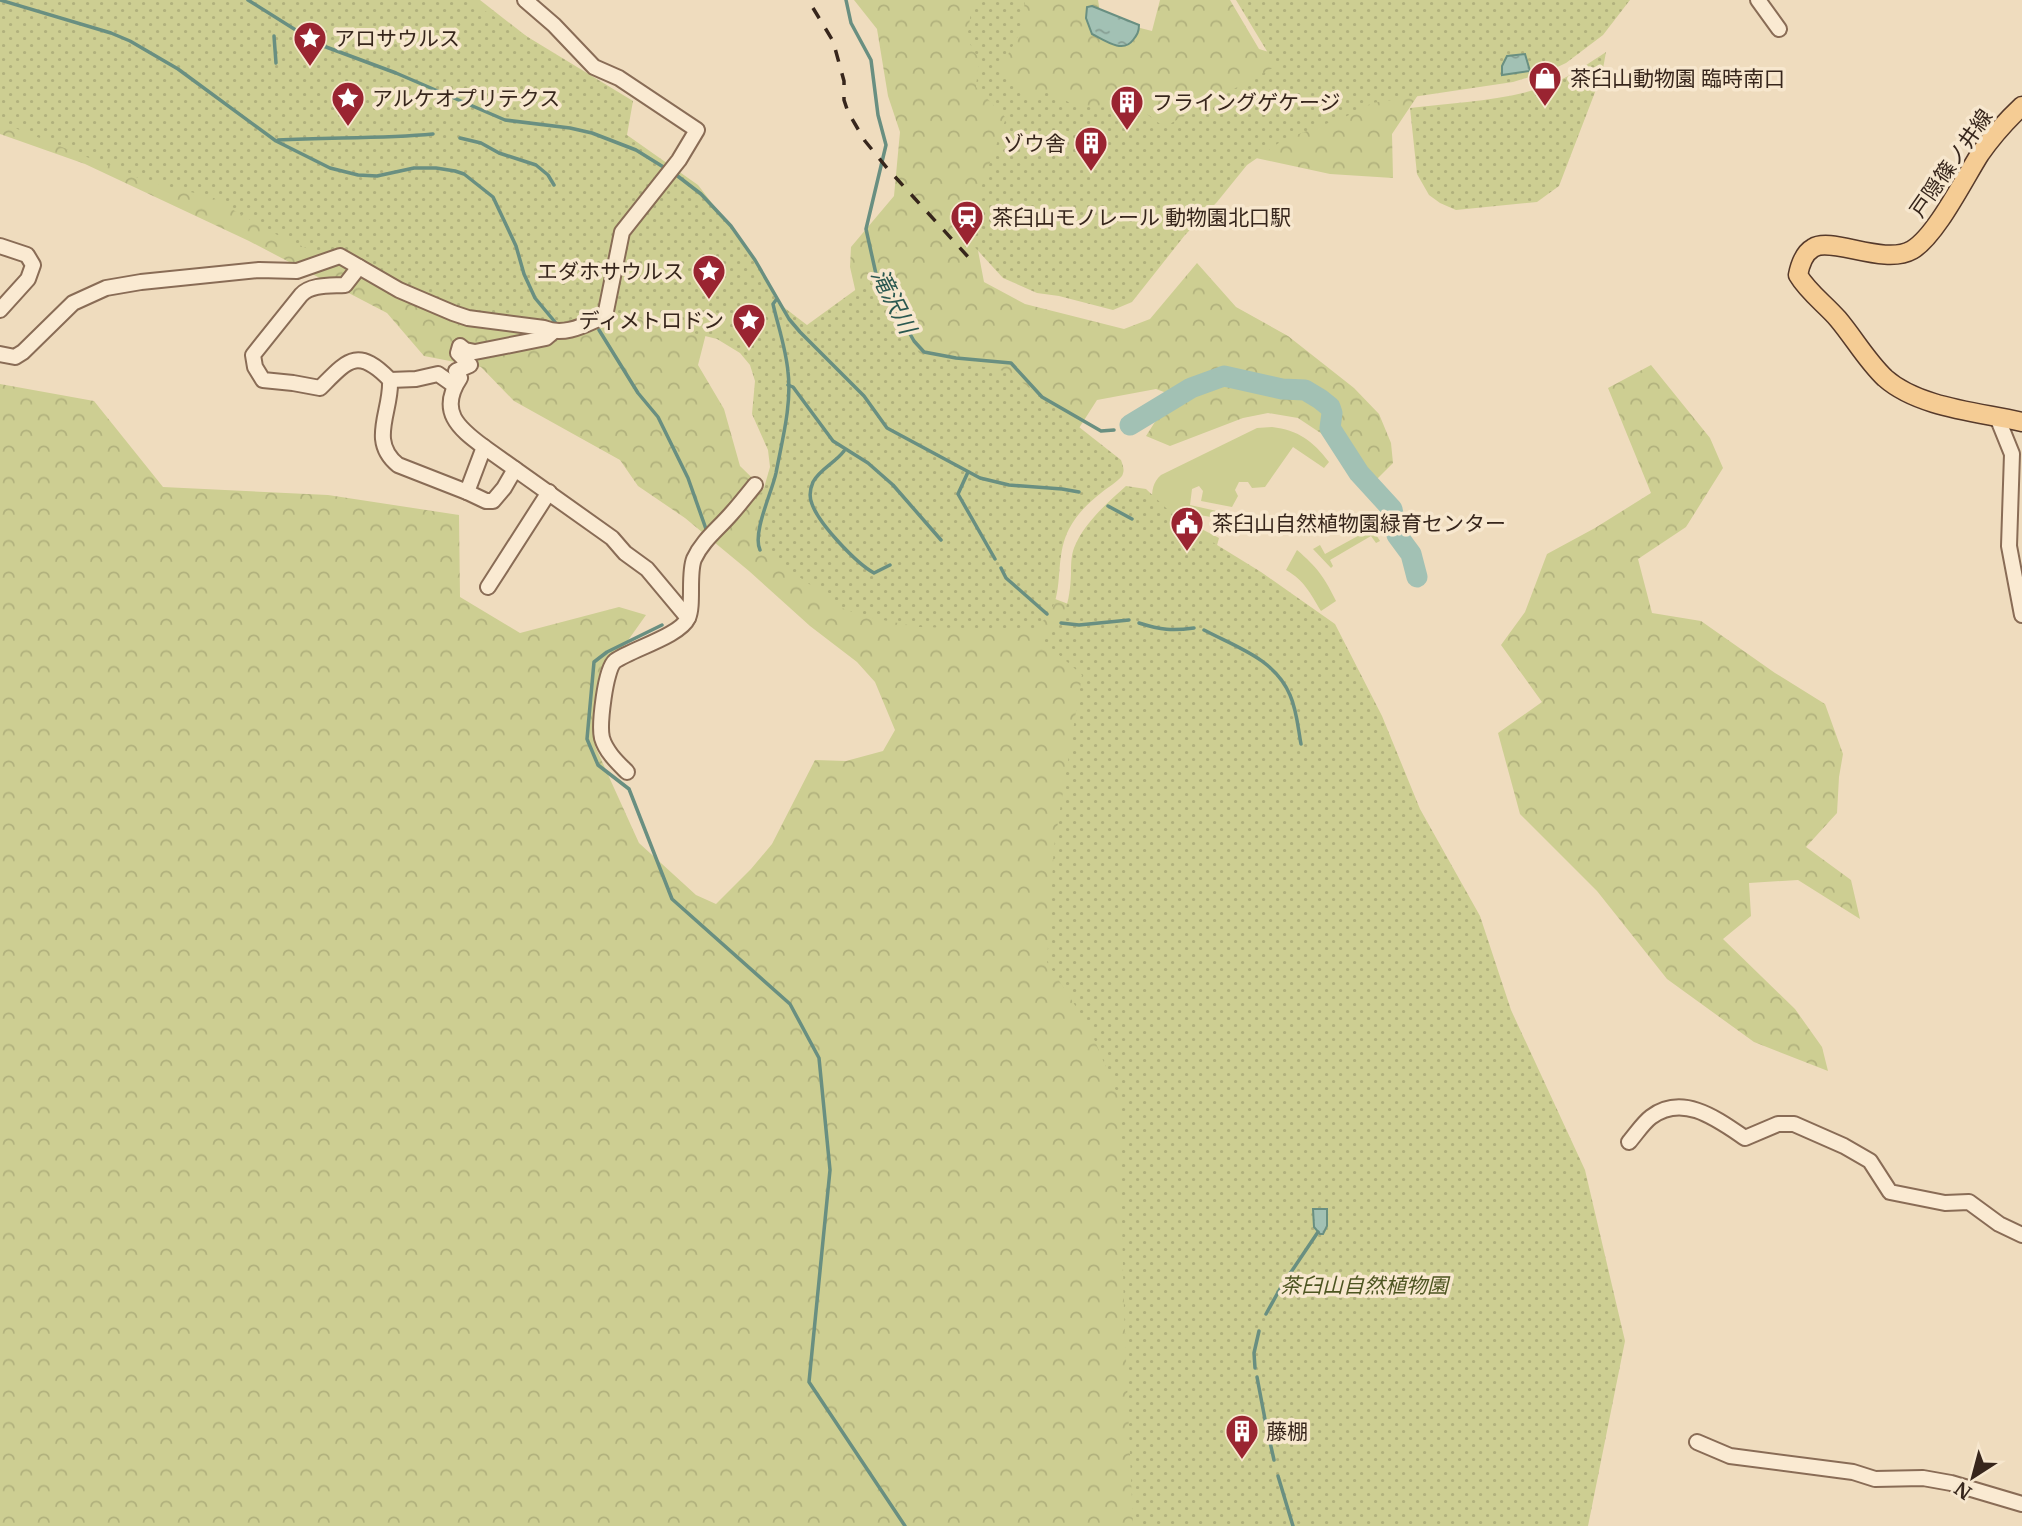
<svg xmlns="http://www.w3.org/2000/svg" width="2022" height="1526" font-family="Merriweather,'Noto Sans JP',serif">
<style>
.grass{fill:#cdce92}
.forest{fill:url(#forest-crowns)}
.park{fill:url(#park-dots)}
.water{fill:url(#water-ripples);stroke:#698f81;stroke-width:2}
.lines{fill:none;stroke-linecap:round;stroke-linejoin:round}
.stream{stroke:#698f81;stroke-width:3.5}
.river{stroke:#a2c1b4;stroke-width:21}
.minor-casing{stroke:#896c56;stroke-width:18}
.major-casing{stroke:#563a2b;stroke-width:21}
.minor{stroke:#faead2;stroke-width:14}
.major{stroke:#f5cc94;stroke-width:18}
.rail{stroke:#37261c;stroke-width:3.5;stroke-dasharray:12 12;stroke-linecap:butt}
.labels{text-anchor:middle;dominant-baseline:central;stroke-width:7;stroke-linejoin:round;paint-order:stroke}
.poi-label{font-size:21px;fill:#37261c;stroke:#f7e7ce;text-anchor:start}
.street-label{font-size:21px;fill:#37261c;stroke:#f7e7ce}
.park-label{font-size:21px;font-style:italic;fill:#4d5521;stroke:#f7e7ce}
.water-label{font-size:23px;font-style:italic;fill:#2a5850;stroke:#f7e7ce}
</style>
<defs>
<pattern id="forest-crowns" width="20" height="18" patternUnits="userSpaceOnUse" patternTransform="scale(1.75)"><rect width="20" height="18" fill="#cdce92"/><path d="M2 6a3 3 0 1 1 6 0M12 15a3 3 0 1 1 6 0" fill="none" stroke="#b1b17d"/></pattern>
<pattern id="park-dots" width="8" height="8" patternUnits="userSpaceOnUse" patternTransform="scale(1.75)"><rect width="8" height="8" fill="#cdce92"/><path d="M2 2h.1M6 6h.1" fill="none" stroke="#b1b17d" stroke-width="1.8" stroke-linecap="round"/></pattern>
<pattern id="water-ripples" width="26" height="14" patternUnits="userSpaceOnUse" patternTransform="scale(1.75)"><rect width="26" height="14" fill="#a2c1b4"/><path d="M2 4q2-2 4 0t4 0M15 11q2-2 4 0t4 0" fill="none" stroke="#859d92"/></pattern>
</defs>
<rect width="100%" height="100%" fill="#efdcbe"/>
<g class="grass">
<path d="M1272,427C1298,430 1313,441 1329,462L1324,468L1293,447L1265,487L1252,488L1248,482H1239L1235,490L1238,496L1232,507L1201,501L1203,491L1199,486L1192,489L1190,505L1230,514L1228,520L1188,513L1186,521L1219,538L1216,549L1152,506C1152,494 1151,484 1161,475L1257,428Z"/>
<path d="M1368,522L1380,541L1376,543L1371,536L1330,560L1333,566L1331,568L1313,549L1320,545L1325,554L1367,531L1364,524Z"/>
<path d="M1297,550C1317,567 1325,578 1336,601L1321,611C1310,593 1305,581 1286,570Z"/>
</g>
<g class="forest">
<path d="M0,0H480L603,96L710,318L698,365L724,409L740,466L794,519L997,577L1079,608L1225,1526H0V384L94,401L163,487L328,495L459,515L460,597L520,633L619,607L646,615L597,684L595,746L639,843L696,895L716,904L751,869L772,844L815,760L846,761L883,751L895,730L875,682L857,662L810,626L749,571L685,518L638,486L620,460L514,401L481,367L424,356L387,313L249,241L85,164L0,134Z"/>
<path d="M854,0H1098L1101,18L1152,31L1160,0H1230L1259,49L1317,67L1422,89L1392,134L1393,178L1330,174L1242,155L972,219L984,282L1025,304L1124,329L1150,319L1197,263L1236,307L1288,336L1354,388L1379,414L1391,443L1393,463L1367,489L1325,436L1298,418L1268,413L1243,418L1170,446L1146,436L1172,395L1156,389L1097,400L1072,439L998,442L860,311L850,267L851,247L894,196L900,132L888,96L877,29Z"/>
<path d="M1651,365L1710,438L1723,468L1686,527L1638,559L1652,613L1701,621L1775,673L1825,704L1843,754L1839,777L1837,813L1806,847L1851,880L1860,919L1798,880L1749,883L1751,916L1723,939L1795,1009L1822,1047L1828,1071L1754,1042L1667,979L1597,891L1520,814L1498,733L1542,702L1501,645L1525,612L1547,554L1595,528L1651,493L1608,388Z"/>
</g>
<g class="park">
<path d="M0,0H467L633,101L627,135L698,185L755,259L777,302L807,325L869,280L920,354L1009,372L1121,460C1123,466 1125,470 1122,476C1117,482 1107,488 1101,493C1088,503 1077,514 1069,529C1050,566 1072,607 1031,630L919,627L867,617L844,609L766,553L757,535L759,505L770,467L768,450L752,414L755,381L750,365L740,353L717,339L653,323L630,314L585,315L563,322L527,320L469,311L417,292L344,250L317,253L271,232L211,197L146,181L0,122Z"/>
<path d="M975,0H1025L1021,31L1001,67L1030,100L1047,91L1076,106L1140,109L1164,127L1276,66L1236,0H1630L1603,35L1566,63L1549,71L1513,82L1372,103L1347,116L1283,140L1247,165L1217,202L1185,235L1132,302L1113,310L1059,296L1037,293L1003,278L970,242L973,210L1006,118L976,87L979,59L967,39L972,5Z"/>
<path d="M1606,52L1602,74L1559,186L1537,202L1456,210L1440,203L1429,195L1417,174L1410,108C1455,102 1511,101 1554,83C1573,75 1589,63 1606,52Z"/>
<path d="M1126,486L1146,489L1183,524L1261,572L1335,624L1382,716L1420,809L1480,916L1511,1010L1585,1170L1625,1341L1588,1526H1133L1124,1310L1119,1098L1089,1027L1047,962L1054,847L1082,675L1041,639C1065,625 1070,601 1071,574C1071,566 1071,556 1074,548C1084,523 1107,503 1126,486Z"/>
</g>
<g class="water">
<path d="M1092,6L1139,25C1139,32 1137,35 1133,40C1123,54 1104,40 1092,34L1086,18L1087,7Z"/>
<path d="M1525,54L1530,71L1502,75V66L1507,56Z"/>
<path d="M1313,1209H1327V1226L1323,1234H1320L1314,1227Z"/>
</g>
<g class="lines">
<g class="stream">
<path d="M0,0L111,33L130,41L178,69L276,141L330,168L358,175L377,176L414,168H436L455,171L464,174L493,197L516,246L524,274L535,298L555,322"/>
<path d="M248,0L318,44L396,73L505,120L570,128L592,133L636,150L665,168"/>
<path d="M846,0L851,23L871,60L878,115L886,145L866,229L876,274L914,341L924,352L956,358L1011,363L1042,397L1101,431L1114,430"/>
<path d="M274,36L276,63"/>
<path d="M460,138L481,143L499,153L536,165L548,175L554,185"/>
<path d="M278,140C329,137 381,139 433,134"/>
<path d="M675,174L701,194L731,226L755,260L789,319L800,332L864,396L887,428L980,478L1009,485L1062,489L1079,492"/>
<path d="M599,330L638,393L658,417L688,478L706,529"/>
<path d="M788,385L793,387L833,441L868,463L893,485L941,540"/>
<path d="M844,451C835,463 820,469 813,482C810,489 809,497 812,504C819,524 856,563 874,573L890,565"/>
<path d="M968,472L958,494L995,559"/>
<path d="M1108,506L1132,519"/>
<path d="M760,550C752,533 772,492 776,473C782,441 792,404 788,372C786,349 778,326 773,304L776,300"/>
<path d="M1001,568L1006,578L1047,614"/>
<path d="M1061,623L1079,625L1129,620"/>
<path d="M1139,623C1161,630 1172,631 1194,628"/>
<path d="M662,625L607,652L594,662L587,739L598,765L629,789L672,899L790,1004L819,1058L830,1170L809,1382L905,1526"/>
<path d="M1204,630C1236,647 1275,659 1290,695C1297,711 1298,728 1301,744"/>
<path d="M1266,1314L1281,1287L1318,1232"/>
<path d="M1255,1368L1254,1353L1259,1331"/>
<path d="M1257,1377L1267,1430"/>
<path d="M1269,1438L1274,1460"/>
<path d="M1278,1476L1293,1526"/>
</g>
<path class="river" d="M1130,425L1191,388L1224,376L1282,389L1305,390L1320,399L1330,407L1332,413L1330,428L1359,473L1392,509L1397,535L1411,554L1417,577"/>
<defs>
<g id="minor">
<path d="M1758,0L1779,29"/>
<path d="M0,246L27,255L33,265L28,279L0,310"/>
<path d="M359,267L345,285C331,286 311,284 301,295L253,355L255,367L263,380L293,383L320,388C347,361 357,346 390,380C392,411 368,441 398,465L467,492L484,447L612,538L625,553L647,569L688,618"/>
<path d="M0,354L15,357L23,352L73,303L106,288L141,282L259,270L297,271L340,256L399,290L453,313L468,318L544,328C565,337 586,324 605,316L622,232L679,160L697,130L619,78L594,67L554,25L525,0"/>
<path d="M390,380L416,379L438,374L455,386"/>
<path d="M1997,417L2012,454L2009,546L2022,615"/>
<path d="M484,447C458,428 438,411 460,378L456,371L470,365L458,353L460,346L465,350L475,352L546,338L553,332"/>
<path d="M467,492L486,501H493L504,488L515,469"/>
<path d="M488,587L549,492"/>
<path d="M627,772C618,763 606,752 602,738C599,726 605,669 615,661C632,649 680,636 688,618C694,605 688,574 694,559C702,541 718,529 731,514C739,505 747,495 755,485"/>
<path d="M1629,1142C1636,1134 1643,1123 1651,1117C1683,1093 1717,1119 1745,1138L1778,1124H1794L1844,1146L1870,1161L1890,1192L1945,1203L1969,1202L1999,1224L2022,1235"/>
<path d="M1697,1442L1730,1456L1853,1472L1875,1479L1923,1478L1951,1483L2022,1504"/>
</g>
<path id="major" d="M2022,106C2007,120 1992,137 1980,154C1964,179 1936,236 1912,250C1884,266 1831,236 1813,248C1804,253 1800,265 1798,275C1808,292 1825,304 1838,319C1854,338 1867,361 1885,378C1919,408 1979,412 2022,422"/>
</defs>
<use href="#minor" class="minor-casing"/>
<use href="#major" class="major-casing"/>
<use href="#minor" class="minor"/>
<use href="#major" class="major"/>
<path class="rail" d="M813,8L833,41L844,81V100L848,112L865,141L887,168L970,259"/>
</g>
<defs>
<symbol id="sight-pin" viewBox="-11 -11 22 30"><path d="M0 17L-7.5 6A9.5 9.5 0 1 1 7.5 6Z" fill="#9a2431" stroke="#f7e7ce"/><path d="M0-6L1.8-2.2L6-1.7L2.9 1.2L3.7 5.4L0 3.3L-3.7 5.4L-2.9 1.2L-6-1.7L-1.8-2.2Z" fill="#fff"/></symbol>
<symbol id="shop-pin" viewBox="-11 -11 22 30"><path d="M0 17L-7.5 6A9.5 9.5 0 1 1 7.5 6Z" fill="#9a2431" stroke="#f7e7ce"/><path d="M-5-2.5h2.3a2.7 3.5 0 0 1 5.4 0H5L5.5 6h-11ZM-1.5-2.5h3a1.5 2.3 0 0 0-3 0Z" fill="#fff"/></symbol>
<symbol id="building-pin" viewBox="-11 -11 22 30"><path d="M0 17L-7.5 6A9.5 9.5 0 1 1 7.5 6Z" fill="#9a2431" stroke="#f7e7ce"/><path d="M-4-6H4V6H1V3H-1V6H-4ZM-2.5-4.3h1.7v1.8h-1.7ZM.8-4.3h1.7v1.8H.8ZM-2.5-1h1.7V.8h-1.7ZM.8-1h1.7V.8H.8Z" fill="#fff"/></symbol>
<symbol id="station-pin" viewBox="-11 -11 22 30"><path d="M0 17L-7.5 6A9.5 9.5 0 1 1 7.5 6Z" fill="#9a2431" stroke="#f7e7ce"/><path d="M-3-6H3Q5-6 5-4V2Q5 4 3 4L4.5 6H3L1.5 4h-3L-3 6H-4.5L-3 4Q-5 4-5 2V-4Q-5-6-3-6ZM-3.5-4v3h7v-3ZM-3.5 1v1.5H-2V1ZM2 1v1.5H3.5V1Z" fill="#fff"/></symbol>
<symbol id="civic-pin" viewBox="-11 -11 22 30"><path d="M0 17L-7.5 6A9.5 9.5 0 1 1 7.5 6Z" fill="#9a2431" stroke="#f7e7ce"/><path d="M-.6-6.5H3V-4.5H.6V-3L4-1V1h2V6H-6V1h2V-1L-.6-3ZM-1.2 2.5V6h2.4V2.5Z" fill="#fff"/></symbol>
</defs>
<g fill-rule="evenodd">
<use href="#sight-pin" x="291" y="19" width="38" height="52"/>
<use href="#shop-pin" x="1526" y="59" width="38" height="52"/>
<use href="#sight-pin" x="329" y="79" width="38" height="52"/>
<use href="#building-pin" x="1108" y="83" width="38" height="52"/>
<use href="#building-pin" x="1072" y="124" width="38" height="52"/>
<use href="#station-pin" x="948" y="198" width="38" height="52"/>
<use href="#sight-pin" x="690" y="252" width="38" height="52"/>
<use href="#sight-pin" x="730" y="301" width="38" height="52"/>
<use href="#civic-pin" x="1168" y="504" width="38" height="52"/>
<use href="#building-pin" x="1223" y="1412" width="38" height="52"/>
</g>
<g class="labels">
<g class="poi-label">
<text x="334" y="38">アロサウルス</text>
<text x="1570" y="78">茶臼山動物園 臨時南口</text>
<text x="372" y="98">アルケオプリテクス</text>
<text x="1152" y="102">フライングゲケージ</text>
<text x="1066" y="143" text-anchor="end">ゾウ舎</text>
<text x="992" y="217">茶臼山モノレール 動物園北口駅</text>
<text x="684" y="271" text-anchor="end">エダホサウルス</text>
<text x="724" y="320" text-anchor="end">ディメトロドン</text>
<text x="1212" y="523">茶臼山自然植物園緑育センター</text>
<text x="1266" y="1431">藤棚</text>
</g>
<g class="street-label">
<text transform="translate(1951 163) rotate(-55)">戸隠篠ノ井線</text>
</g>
<g class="park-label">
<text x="1364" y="1285">茶臼山自然植物園</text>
</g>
<g class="water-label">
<text transform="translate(894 301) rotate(63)">滝沢川</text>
</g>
</g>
<g transform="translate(1973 1477) rotate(216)" stroke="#f7e7ce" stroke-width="5" paint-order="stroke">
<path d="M0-5L12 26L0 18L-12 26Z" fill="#37261c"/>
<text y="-10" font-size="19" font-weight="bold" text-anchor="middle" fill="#37261c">N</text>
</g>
</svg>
